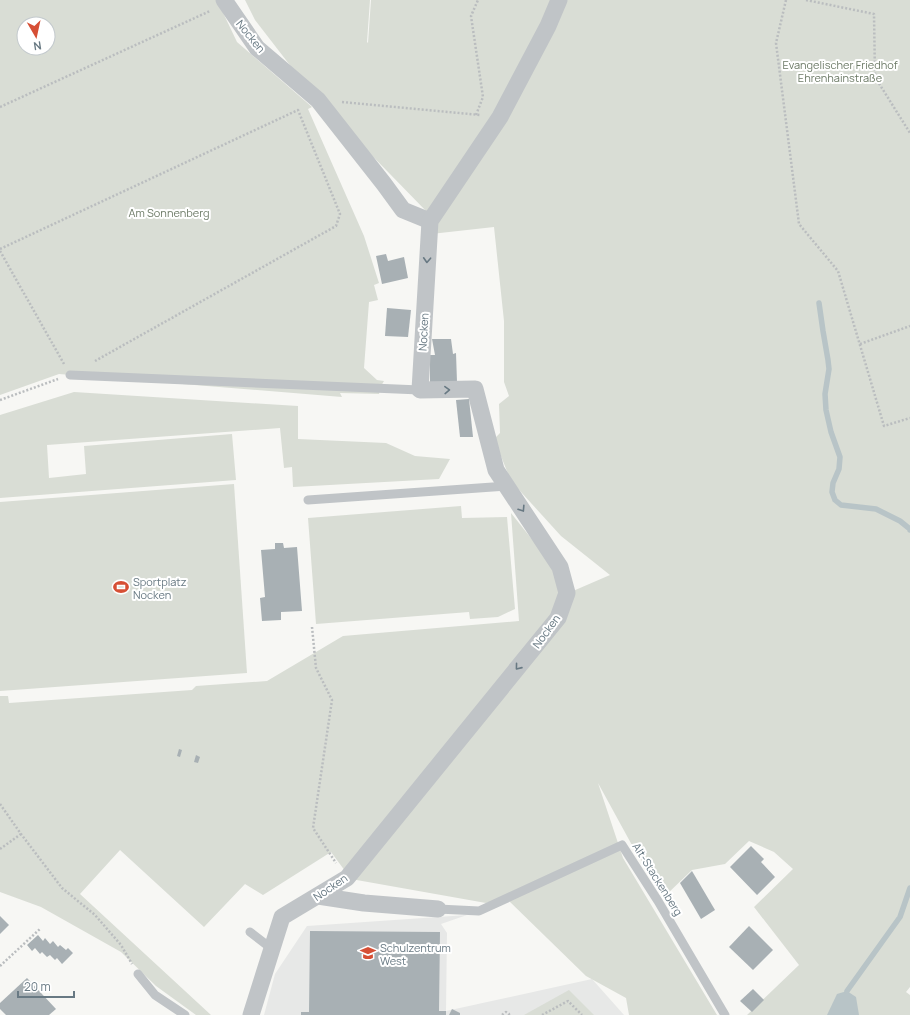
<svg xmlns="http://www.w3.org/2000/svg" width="910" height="1015" font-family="Manrope,sans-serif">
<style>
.built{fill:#e7e8e7}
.green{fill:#d9ddd5;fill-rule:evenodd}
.water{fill:#b8c4c7}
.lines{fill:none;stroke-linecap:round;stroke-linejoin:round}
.stream{stroke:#b8c4c7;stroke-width:5.5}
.building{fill:#a8b0b4}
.path{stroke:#babdbf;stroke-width:2.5;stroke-dasharray:2 2;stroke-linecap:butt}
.lane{stroke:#c0c4c7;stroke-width:9}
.street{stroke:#c0c4c7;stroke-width:17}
.oneway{stroke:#687983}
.labels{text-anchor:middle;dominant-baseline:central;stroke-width:4;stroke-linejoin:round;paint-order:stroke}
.street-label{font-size:11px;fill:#687983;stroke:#fff}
.park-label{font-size:11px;fill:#6c7a66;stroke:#fff}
.poi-label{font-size:11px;fill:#687983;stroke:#fff;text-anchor:start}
</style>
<rect width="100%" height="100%" fill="#f7f7f4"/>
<path class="built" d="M467,915L441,924L447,933L446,1011L592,979L624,1015H264L275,974L307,926Z"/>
<g class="green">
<path d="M0,0H217L237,42L312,107L308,109L364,236L379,283L374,285L378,300L369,302L364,368L377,380L384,381L381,386L379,394L340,393L342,397L59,374L0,395ZM24,24H48V48H24Z"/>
<path d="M245,0H370L367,42L368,43L371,0H554L497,117L427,212L313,95L255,20Z"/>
<path d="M565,0H910V987L906,992L910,995V1015H747L799,965L754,907L793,869L774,852L749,841L725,864L692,870L664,897L633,847L598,783L623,858L717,1015H629L626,998L586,976L506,898L486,903L351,879L331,852L263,895L245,884L204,927L120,850L80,894L211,1015H196L156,986L121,952L41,907L0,892V696H8L9,703L192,690L196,686L267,681L343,636L519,621L511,513L573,591L610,575L561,536L511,481L494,439L500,433L499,404L509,396L504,382V321L494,227L431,234Z"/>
<path d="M74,392L298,406V439L386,443L415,456L450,459L439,479L293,487L292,467L284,468L280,428L47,445L49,478L86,474L84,446L232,434L236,480L0,498V415Z"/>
<path d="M234,484L247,673L0,691V502Z"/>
<path d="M461,506L462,518L507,517L515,609L498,617L470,619L469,612L316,624L308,518Z"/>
<path d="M569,990L594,1015H524Z"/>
</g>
<path class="water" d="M847,991L856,997L859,1015H827L837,994Z"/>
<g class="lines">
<g class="stream">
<path d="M819,303L823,331L828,360L829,369L825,394L826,410L831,432L840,457L839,469L833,483L832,492L835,500L841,505L876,509L900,521L910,529V530"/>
<path d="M847,991L900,917L910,888"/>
</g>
</g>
<g class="building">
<path d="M386,254L388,261L404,257L408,278L382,284L376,256Z"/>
<path d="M387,308L411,310L408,337L385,336Z"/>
<path d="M432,339H451L453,354L456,353L457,382L430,383V355H435Z"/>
<path d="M469,399L473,437H460L456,400Z"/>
<path d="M275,543H283L284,548L297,547L302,611L281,612V620L262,621L260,598L265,597L261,550L275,549Z"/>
<path d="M179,749L182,750L180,757L177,756Z"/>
<path d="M196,755L200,757L198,763L194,762Z"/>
<path d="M751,846L764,859L761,862L775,877L757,895L730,867Z"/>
<path d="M692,871L715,910L701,919L680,883Z"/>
<path d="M0,916L9,925L0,934Z"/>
<path d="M749,926L773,950L753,970L729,947Z"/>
<path d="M310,931L440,932L439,1011H446V1015H301V1012H309Z"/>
<path d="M38,935L43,941L45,938L50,944L53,941L58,947L60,945L66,950L68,948L73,953L62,964L57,958L55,960L50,955L47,957L42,952L40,954L35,948L32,951L27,945Z"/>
<path d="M27,978L56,1009L49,1015H6L0,1009V1003Z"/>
<path d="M753,989L764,1000L752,1012L740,1001Z"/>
<path d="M452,1009L460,1013V1015H449Z"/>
</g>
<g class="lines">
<g class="path">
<path d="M786,0L776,43L799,224L838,271L884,426L910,418"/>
<path d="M806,0L874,14L875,77L910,133"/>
<path d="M342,102L480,115"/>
<path d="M0,107L210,11"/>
<path d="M476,115L483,97L471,16L478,0"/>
<path d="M0,249L298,110L340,214L336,226L95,361"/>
<path d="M0,251L64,364"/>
<path d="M860,344L910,326"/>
<path d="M0,400L58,379"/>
<path d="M312,627L316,668L332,700L313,828L336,863"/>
<path d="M0,804L21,834L62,888L95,915L121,945L132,964"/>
<path d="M0,849L21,834"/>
<path d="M0,966L41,928"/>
<path d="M502,1015L506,1012L509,1014V1015"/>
<path d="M542,1015L568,1001L582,1015"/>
</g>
<g class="lane">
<path d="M70,375L420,390"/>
<path d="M308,500L507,486"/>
<path d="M438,909L479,911L622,845L658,901L725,1015"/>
<path d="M250,932L272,949"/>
<path d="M138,974L155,995L185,1015"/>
</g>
<g class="street">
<path d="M224,0L257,48L318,100L384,184L403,210L430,221"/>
<path d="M318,896L364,903L438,909"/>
<path d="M251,1015L282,917L347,878L558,618L567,593L560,567L496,470L475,389L420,390L430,221L500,117L548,26L559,0"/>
</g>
</g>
<defs><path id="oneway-chevron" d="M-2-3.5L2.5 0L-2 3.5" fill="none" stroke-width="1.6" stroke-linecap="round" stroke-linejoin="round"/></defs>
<g class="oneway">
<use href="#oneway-chevron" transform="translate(427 260) rotate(93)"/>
<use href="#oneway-chevron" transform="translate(447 390) rotate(-2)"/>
<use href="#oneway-chevron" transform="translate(522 509) rotate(57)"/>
<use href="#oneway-chevron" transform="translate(518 667) rotate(129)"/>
</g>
<defs>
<symbol id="stadium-bare" viewBox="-9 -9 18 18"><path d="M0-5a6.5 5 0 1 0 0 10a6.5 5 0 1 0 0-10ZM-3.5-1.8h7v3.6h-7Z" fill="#d64f35" stroke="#fff" stroke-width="2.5" paint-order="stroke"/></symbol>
<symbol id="school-bare" viewBox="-9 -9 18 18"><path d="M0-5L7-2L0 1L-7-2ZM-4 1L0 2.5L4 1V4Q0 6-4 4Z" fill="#d64f35" stroke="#fff" stroke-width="2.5" paint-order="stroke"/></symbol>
</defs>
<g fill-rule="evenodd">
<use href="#stadium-bare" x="110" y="576" width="22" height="22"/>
<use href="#school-bare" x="357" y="942" width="22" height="22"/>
</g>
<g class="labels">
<g class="street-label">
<text transform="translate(251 36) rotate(51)">Nocken</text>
<text transform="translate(423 332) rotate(-87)">Nocken</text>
<text transform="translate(546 631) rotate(-54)">Nocken</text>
<text transform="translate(658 879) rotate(58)">Alt-Stackenberg</text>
<text transform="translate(330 887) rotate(-34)">Nocken</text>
</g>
<g class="park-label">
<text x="840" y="64">Evangelischer Friedhof<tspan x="840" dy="13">Ehrenhainstraße</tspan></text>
<text x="169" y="212">Am Sonnenberg</text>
</g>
<g class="poi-label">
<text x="133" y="581">Sportplatz<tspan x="133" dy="13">Nocken</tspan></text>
<text x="380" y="947">Schulzentrum<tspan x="380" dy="13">West</tspan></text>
</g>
</g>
<g transform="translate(36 36) rotate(171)"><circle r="19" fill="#ffffff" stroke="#c3c9cd"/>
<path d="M0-3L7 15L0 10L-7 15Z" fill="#d64f35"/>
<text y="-6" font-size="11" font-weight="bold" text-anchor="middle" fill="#687983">N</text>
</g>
<path d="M18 991v6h56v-6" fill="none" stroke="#687983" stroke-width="2"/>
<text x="24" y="991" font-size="12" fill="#687983" stroke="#ffffff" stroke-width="3" paint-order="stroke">20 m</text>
</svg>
